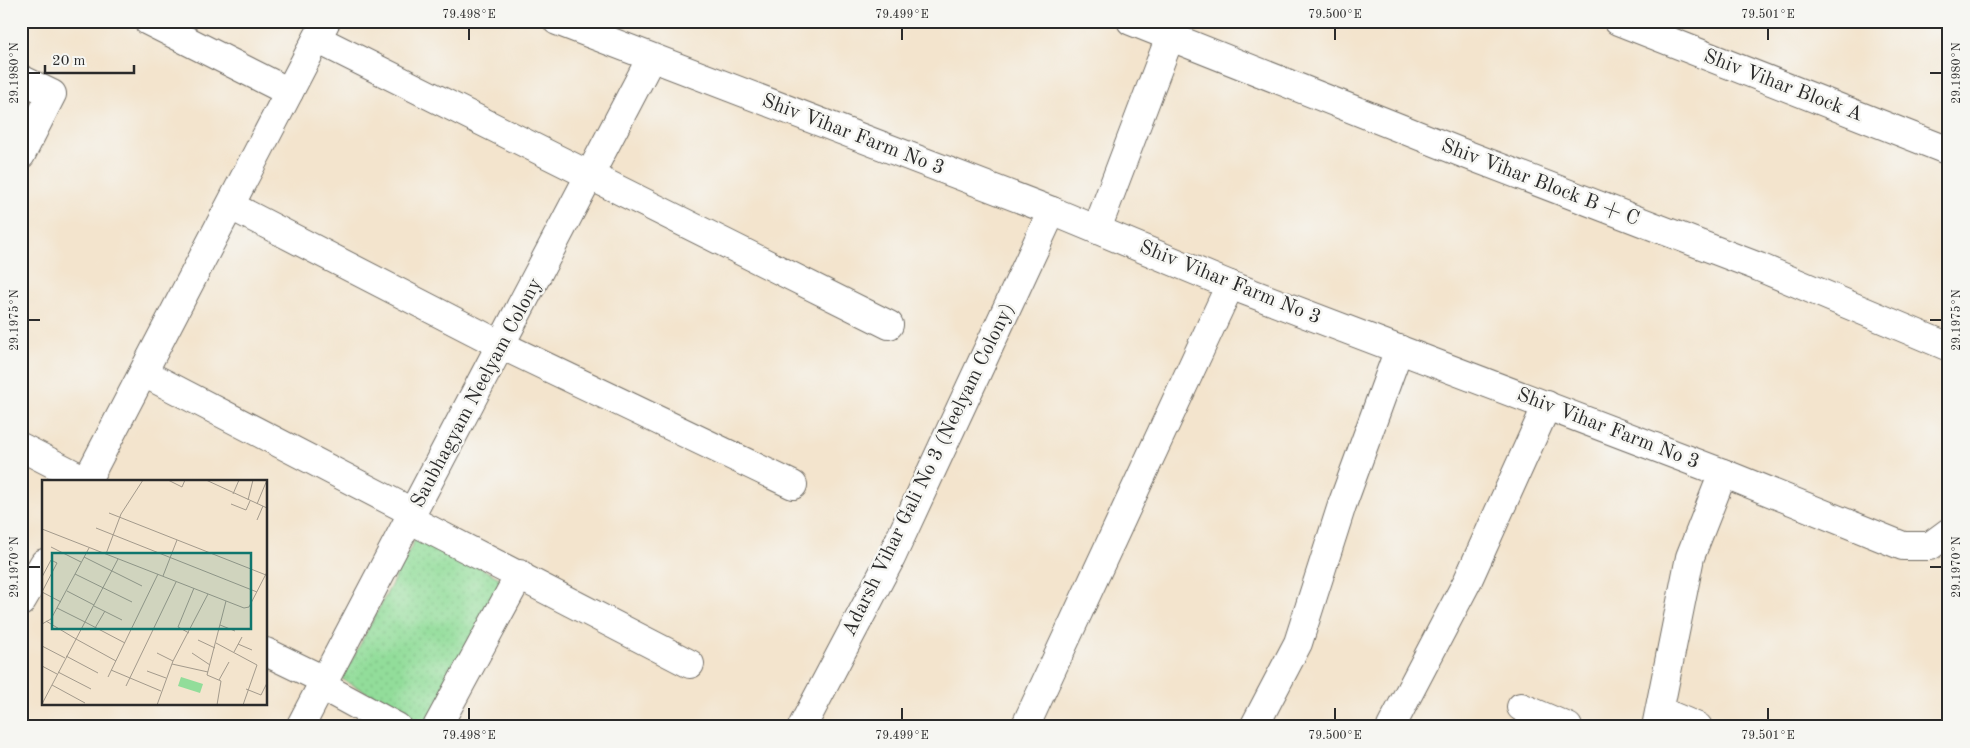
<svg xmlns="http://www.w3.org/2000/svg" width="1970" height="748" font-family="'Old Standard TT',serif">
<style>
.park{fill:url(#park-dots);stroke:#5e8462}
.lines{fill:none;stroke-linecap:round;stroke-linejoin:round}
.minor-casing{stroke:#716c64;stroke-width:30}
.minor{stroke:#fff;stroke-width:28}
.ticks{fill:none;stroke:#2b2b2b;stroke-width:2}
.labels{text-anchor:middle;dominant-baseline:central;stroke-width:5;stroke-linejoin:round;paint-order:stroke}
.street-label{font-size:20px;fill:#2b2b2b;stroke:#f6f6f2}
.inset-road{fill:none;stroke:#a39a8c;stroke-width:1}
.view{fill:#0f766e;fill-opacity:0.15;stroke:#0f766e;stroke-width:2.5}
.inset-edge{fill:none;stroke:#2b2b2b;stroke-width:2.5}
.neatline{fill:none;stroke:#2b2b2b;stroke-width:2}
.ticks-label{font-size:12px;text-anchor:middle;fill:#2b2b2b}
</style>
<defs>
<pattern id="park-dots" width="8" height="8" patternUnits="userSpaceOnUse" patternTransform="scale(1.25)"><rect width="8" height="8" fill="#92dd9a"/><path d="M2 2h.1M6 6h.1" fill="none" stroke="#7ebe85" stroke-width="1.8" stroke-linecap="round"/></pattern>
</defs>
<rect width="100%" height="100%" fill="#f6f6f2"/>
<filter id="ink" filterUnits="userSpaceOnUse"><feTurbulence type="fractalNoise" baseFrequency=".02" numOctaves="2"/><feDisplacementMap in="SourceGraphic" scale="10" xChannelSelector="R" yChannelSelector="G"/><feConvolveMatrix kernelMatrix="1 2 1 2 8 2 1 2 1" color-interpolation-filters="sRGB"/></filter>
<filter id="wash" filterUnits="userSpaceOnUse"><feTurbulence type="fractalNoise" baseFrequency=".0096" numOctaves="4" result="noise"/><feDisplacementMap in="SourceGraphic" scale="20" xChannelSelector="R" yChannelSelector="G"/><feGaussianBlur stdDeviation="1.12" result="paint"/><feColorMatrix in="noise" values="0 0 0 0 0 0 0 0 0 0 0 0 0 0 0 0 0 1.4 0 .05"/><feComposite in="paint" operator="in"/></filter>
<g filter="url(#wash)">
<rect width="100%" height="100%" fill="#f3e4cd"/>
<path class="park" d="M418,534L505,581L427,725L342,679Z"/>
</g>
<g filter="url(#ink)">
<g class="lines">
<defs>
<g id="minor">
<path d="M148,21L289,92"/>
<path d="M557,21L1052,211L1230,285L1723,473L1903,546H1930L1949,532"/>
<path d="M1131,21L1465,154L1759,267L1949,347"/>
<path d="M1618,21L1949,151"/>
<path d="M317,39L889,325"/>
<path d="M21,79L52,94L21,155"/>
<path d="M231,206L501,345L793,485"/>
<path d="M1097,229L1176,21"/>
<path d="M144,373L414,513"/>
<path d="M21,447L87,481"/>
<path d="M86,482L326,21"/>
<path d="M411,520L690,664"/>
<path d="M21,602L44,563"/>
<path d="M266,652L324,680"/>
<path d="M322,686L397,727"/>
<path d="M1521,707L1568,727"/>
<path d="M1660,711L1698,727"/>
<path d="M300,727L651,58"/>
<path d="M437,727L520,574"/>
<path d="M802,727L891,558L1052,211"/>
<path d="M1025,727L1230,285"/>
<path d="M1254,727L1298,643L1342,505L1399,349"/>
<path d="M1391,727L1468,580L1547,405"/>
<path d="M1656,727L1690,557L1723,473"/>
</g>
</defs>
<use href="#minor" class="minor-casing"/>
<use href="#minor" class="minor"/>
</g>
</g>
<path class="ticks" d="M469,28V40M902,28V40M1335,28V40M1768,28V40M28,73H40M1930,73H1942M28,320H40M1930,320H1942M28,567H40M1930,567H1942M469,708V720M902,708V720M1335,708V720M1768,708V720"/>
<g class="labels">
<g class="street-label">
<text transform="translate(1783 86) rotate(21)">Shiv Vihar Block A</text>
<text transform="translate(853 135) rotate(21)">Shiv Vihar Farm No 3</text>
<text transform="translate(1540 183) rotate(21)">Shiv Vihar Block B + C</text>
<text transform="translate(1230 283) rotate(22)">Shiv Vihar Farm No 3</text>
<text transform="translate(477 393) rotate(-62)">Saubhagyam Neelyam Colony</text>
<text transform="translate(1608 429) rotate(21)">Shiv Vihar Farm No 3</text>
<text transform="translate(929 470) rotate(-64)">Adarsh Vihar Gali No 3 (Neelyam Colony)</text>
</g>
</g>
<g transform="translate(42 480)">
<rect width="225" height="225" fill="#f3e4cd"/>
<path d="M139,197L161,204L158,213L136,206Z" fill="#92dd9a"/>
<path class="inset-road" d="M126,0L140,7L143,0M164,0L225,28M191,14L197,0M206,20L211,0M189,24L204,30L208,21M215,24L225,0M67,33L224,95M215,40L221,26M54,48L215,112M0,49L202,128L207,127L225,92M9,67L39,82M64,74L79,34L101,0M42,77L100,106M33,94L90,122M121,96L135,60M0,97L9,80L15,83L0,112M25,111L52,125M0,112L19,122M52,126L80,140M15,128L43,142M4,141L34,159M43,142L83,163M0,144L9,139L47,68M178,145L193,151M53,148L63,131M147,153L136,147L152,108M34,159L74,181M156,160L173,168M174,163L215,185L201,225M196,164L210,170M0,166L23,178M192,172L200,157M115,173L131,181M150,173L168,185M24,176L56,193M130,184L166,192M0,186L15,194M69,190L119,211M105,191L124,198M16,192L49,209M66,197L116,94M177,200L187,182M10,205L43,223M84,206L134,102M204,209L219,215L225,203M0,224L76,79M115,225L131,181L166,114M175,225L179,201L165,195L184,121"/>
<path class="view" d="M10,73H209V149H10Z"/>
<rect width="225" height="225" class="inset-edge"/>
</g>
<rect width="1970" height="748" fill="none" stroke="#f6f6f2" stroke-width="55"/>
<path d="M45 65v8h89v-8" fill="none" stroke="#2b2b2b" stroke-width="2.5"/>
<text x="52" y="65" font-size="15" fill="#2b2b2b" stroke="#f6f6f2" stroke-width="4" paint-order="stroke">20 m</text>
<rect x="28" y="28" width="1914" height="692" class="neatline"/>
<g class="ticks-label">
<text x="469" y="18">79.498°E</text>
<text x="902" y="18">79.499°E</text>
<text x="1335" y="18">79.500°E</text>
<text x="1768" y="18">79.501°E</text>
<text transform="translate(14 73) rotate(-90)" y="4">29.1980°N</text>
<text transform="translate(1956 73) rotate(-90)" y="4">29.1980°N</text>
<text transform="translate(14 320) rotate(-90)" y="4">29.1975°N</text>
<text transform="translate(1956 320) rotate(-90)" y="4">29.1975°N</text>
<text transform="translate(14 567) rotate(-90)" y="4">29.1970°N</text>
<text transform="translate(1956 567) rotate(-90)" y="4">29.1970°N</text>
<text x="469" y="739">79.498°E</text>
<text x="902" y="739">79.499°E</text>
<text x="1335" y="739">79.500°E</text>
<text x="1768" y="739">79.501°E</text>
</g>
</svg>
